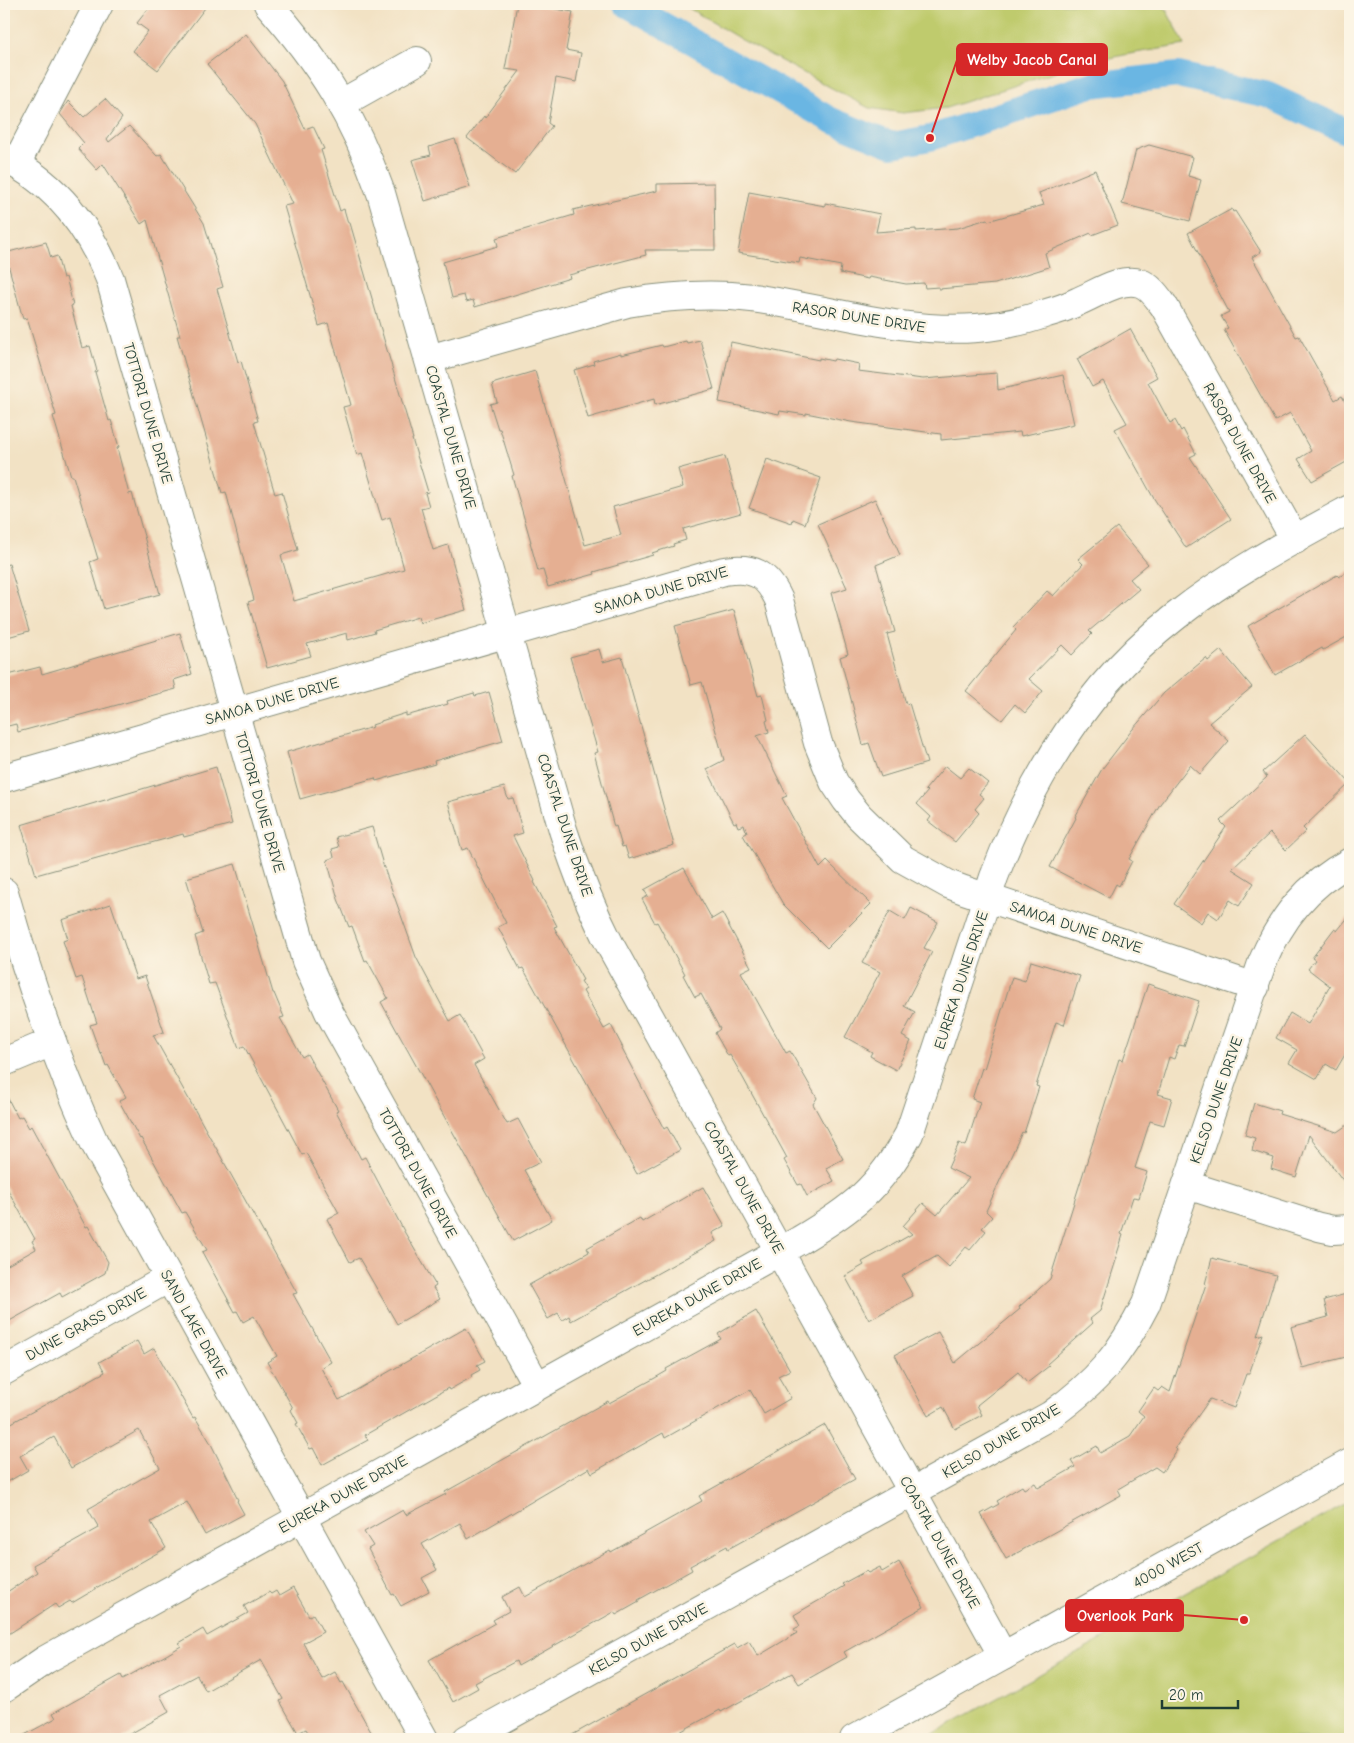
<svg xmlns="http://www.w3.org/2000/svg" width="1354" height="1743" font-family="'Comic Neue',sans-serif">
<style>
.green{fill:#bfcb6d;stroke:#6f8450}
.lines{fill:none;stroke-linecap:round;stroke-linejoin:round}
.canal{stroke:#6ab6e3;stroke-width:26}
.building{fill:#e5af92}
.minor-casing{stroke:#88907c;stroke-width:30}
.secondary-casing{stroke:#88907c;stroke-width:30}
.minor{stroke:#fff;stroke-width:28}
.secondary{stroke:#fff;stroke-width:28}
.labels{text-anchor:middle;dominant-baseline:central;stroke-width:5;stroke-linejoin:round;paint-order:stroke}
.street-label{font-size:15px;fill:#1f3d34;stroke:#fcf5e5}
.leader{fill:none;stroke:#d62828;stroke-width:2}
.callout-dot{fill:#d62828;stroke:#fcf5e5;stroke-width:2}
.callout{fill:#d62828;stroke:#d62828;stroke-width:2}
.callout-label{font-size:16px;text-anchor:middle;font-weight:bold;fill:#fff}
</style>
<rect width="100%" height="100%" fill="#fcf5e5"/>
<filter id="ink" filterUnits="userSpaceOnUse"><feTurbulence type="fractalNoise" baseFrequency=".02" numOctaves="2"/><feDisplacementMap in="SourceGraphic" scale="10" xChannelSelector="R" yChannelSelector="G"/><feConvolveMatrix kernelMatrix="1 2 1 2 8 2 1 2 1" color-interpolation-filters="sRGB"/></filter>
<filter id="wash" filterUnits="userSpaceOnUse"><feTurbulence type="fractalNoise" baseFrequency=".0096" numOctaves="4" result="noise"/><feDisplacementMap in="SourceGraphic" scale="20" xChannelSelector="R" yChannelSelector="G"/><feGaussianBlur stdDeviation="1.12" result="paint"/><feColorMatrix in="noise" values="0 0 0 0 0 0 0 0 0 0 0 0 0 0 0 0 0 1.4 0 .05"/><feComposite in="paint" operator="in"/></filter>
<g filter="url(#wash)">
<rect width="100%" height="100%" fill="#f2e2c4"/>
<g class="green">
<path d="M682,4H1163L1185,45L1129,54L1081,64L946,108L903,113L869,108L742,40Z"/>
<path d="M1350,1501V1739H924Z"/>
</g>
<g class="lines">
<path class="canal" d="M626,4L831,120L892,145L930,138L1091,85L1178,75L1268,95L1350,133"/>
</g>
<g id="blocks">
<g class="building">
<path d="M152,4H208L158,70L133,51L148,31L137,23Z"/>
<path d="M517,4H528L573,12L566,50L581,53L576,82L556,78L548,123L552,126L515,174L467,138L484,116L485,118L520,71L505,69Z"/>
<path d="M246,34L282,81L305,129L313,126L324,149L321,150L340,211L344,209L348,223H350L413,439H412L428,492L425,493L429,506L421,508L433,550L448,545L466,610L420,623L418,617L374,630L375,632L348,640L347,633L307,644L311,656L267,668L248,602L254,600L226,492L222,493L212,458L177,336H180L147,220L141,224L103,164L97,170L78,149L84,143L60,114L68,101L84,117L105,99L122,118L107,139L109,142L129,126L157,156L161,154L204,223L223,287L217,289L238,362L241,361L258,421L254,422L275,494L282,492L298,550L281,555L294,601L404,569L390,517L382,520L362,453L357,455L343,407L351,405L328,323L319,326L284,206L293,204L255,124L207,64Z"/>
<path d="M455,139L470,187L425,201L412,160L431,155L429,147Z"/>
<path d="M1149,145L1193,157L1188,176L1201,180L1190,221L1122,204L1136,150Z"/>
<path d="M1095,170L1118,225L1092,235L1091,233L1045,253L1049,267L995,284L939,289V287L925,288L924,283L906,284L869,277L868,279L840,273L841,266L800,258L799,263L738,253L749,192L825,206V203L880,214L876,232L916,229V231L958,228L987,219L988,221L1044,205L1039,193Z"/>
<path d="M714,183L715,250H645L646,255L569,275L570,278L475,307L473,300L466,302L464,295L452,298L443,262L498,246L496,238L574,215L573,210L657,191V184Z"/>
<path d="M1232,209L1233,212L1235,211L1261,252L1252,257L1296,337L1299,336L1335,400L1342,396L1350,411V460L1312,481L1298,459L1311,451L1290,413L1275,421L1224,330L1228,328L1221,316L1229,312L1188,233Z"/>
<path d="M46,242L51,258L57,256L63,278L66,277L73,305L71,306L82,348L90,346L97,371L95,372L109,421L111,420L119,447L117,448L129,494L132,493L160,594L104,609L90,562L98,559L73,476H71L53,416L56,415L27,318L23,319L5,253Z"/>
<path d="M1130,329L1157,377L1148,382L1170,423L1175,420L1181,431L1183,429L1196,454L1190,457L1231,519L1186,548L1153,497L1115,429L1127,423L1103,381L1092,387L1077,359Z"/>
<path d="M700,340L714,389L655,405L654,399L588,418L574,370L594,364L593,361L621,353V355L662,345L663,347L686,341L687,343Z"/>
<path d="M731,342L819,360V358L833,361L834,359L859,364L858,371L923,379L997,373L998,390L1063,375L1074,424L1021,436L1020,432L941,440V434L851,422L806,413V415L780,411L779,414L719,402Z"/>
<path d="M535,371L585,545L621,535L613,507L683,487L678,469L725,456L741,513L683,529L686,540L673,544L674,546L652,553L653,555L594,572L595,574L548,587L543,570L538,571L530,542H531L512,476L514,475L500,429H498L490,404L497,402L492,384Z"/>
<path d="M767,459L821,478L805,524L793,519L792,523L749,508Z"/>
<path d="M875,499L900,555L876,565L895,632L887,634L906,704L909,703L927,763L881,777L869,743L863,745L840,657L848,654L831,593L847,588L818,524Z"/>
<path d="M1117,527L1148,564L1130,579L1139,589L1089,631L1092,634L1072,655L1062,645L1029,679L1043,691L1025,713L1015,704L1002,720L966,691L1016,630L1013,627L1047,591L1053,596L1083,564L1078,559Z"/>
<path d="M9,564L29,631L4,638V565Z"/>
<path d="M1350,570V635L1323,650L1322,648L1275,675L1248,626L1337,575L1339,577Z"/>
<path d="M734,610L758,696L762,695L768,720L766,721L769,732L757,736L787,796L782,798L820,868L827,861L871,904L827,948L783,904L743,835L747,833L744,825L738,827L736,822L734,823L707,769L724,760L702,682L691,685L675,626Z"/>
<path d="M180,633L192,674L174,680L176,689L18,732L16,724L4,727V676L40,667L42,674Z"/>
<path d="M599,649L603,662L622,657L674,845L629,859L625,846L622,847L616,826L614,827L594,753L598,752L570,657Z"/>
<path d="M1221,650L1252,687L1209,723L1229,741L1200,774L1190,765L1160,804L1129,859L1132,861L1119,886L1116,884L1109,898L1050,867L1076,818L1075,817L1102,769L1132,730L1164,693L1206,658L1208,661Z"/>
<path d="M489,692L503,741L434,761L435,764L376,781L375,778L300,799L287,752L373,727L372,725L381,722V721L406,713V716L448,704L447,701L474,693L475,696Z"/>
<path d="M1305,734L1350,783L1303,828L1306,831L1286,850L1270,833L1232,869L1254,883L1239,906L1230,900L1218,919L1208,912L1201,923L1174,904L1226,827L1220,821L1267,777L1263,772Z"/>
<path d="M945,766L960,778L969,768L988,783L979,794L984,798L975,809L979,813L955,842L928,821L931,817L917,804L928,791L925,790Z"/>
<path d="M216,767L232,824L184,837L183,834L36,875L21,825Z"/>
<path d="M504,787L508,799L513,798L523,833L513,836L535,881L534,882L557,926L554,927L583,980L581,981L586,989L583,991L604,1029L611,1025L623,1048L622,1049L664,1129L667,1127L680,1150L637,1174L552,1020L523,968L520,969L498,927L506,923L468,848L462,850L448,802Z"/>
<path d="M372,827L384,868L416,957L450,1021L460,1015L484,1059L474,1065L507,1124L518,1119L541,1162L524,1170L552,1220L513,1241L381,1002L388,998L367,960L365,961L352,926L349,927L338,899L327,860L334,857L332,849L339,847L336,837Z"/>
<path d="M235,864L273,993H274L284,1017L280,1018L302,1057L307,1054L338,1110L336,1111L361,1159L365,1157L405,1233L436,1286L433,1288L440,1299L397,1324L359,1258L350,1262L327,1219L339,1213L306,1153L302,1155L244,1046L239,1048L215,983L209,984L195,936L203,933L186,878Z"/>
<path d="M684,868L712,919L722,913L751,967L741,972L786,1053L790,1051L817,1098L813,1104L843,1159L826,1168L834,1181L807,1196L801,1184L798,1185L784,1160L787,1158L737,1067L730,1055L728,1056L715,1033L720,1029L701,994L695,997L683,975L685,974L657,922L655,923L642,899L648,896L644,890Z"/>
<path d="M111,904L136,979L145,976L164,1032L153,1035L297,1293L293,1294L331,1362L321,1368L339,1400L466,1328L485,1361L477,1365L480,1370L471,1375L472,1377L449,1390L448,1388L365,1435L368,1440L322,1465L313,1448L310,1449L296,1424L298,1423L291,1410L293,1408L267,1362L277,1356L254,1316L243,1322L237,1311L235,1312L202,1252L207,1250L185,1212L182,1213L141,1138L140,1139L119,1101L126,1097L108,1065L106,1066L101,1052L100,1053L90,1025L97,1023L82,977L76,979L63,941L68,939L62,920Z"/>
<path d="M911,908L938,922L924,948L932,952L904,1006L915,1012L902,1036L911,1041L896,1070L870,1056L872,1052L845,1037L880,972L862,963L890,911L905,920Z"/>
<path d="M1350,915V1046L1336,1070L1326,1064L1317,1079L1289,1063L1297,1050L1276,1038L1290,1013L1308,1024L1330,986L1308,969L1315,960L1312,958L1334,929L1337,931Z"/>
<path d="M1031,961L1080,976L1064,1025L1056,1022L1036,1086L1039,1087L1024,1133L1022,1132L986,1211L992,1217L982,1228L986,1231L970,1250L966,1247L949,1267L937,1256L902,1276L913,1296L869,1320L845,1276L864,1265L862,1262L912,1234L903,1226L923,1203L937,1215L969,1178L948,1168L959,1143L966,1146L980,1102L972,1099L982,1068L984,1069L1012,977L1025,981Z"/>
<path d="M1148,984L1199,1001L1184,1046L1179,1045L1174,1059L1169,1057L1158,1094L1172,1098L1164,1125L1150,1121L1135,1168L1147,1172L1139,1198L1133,1197L1121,1234L1123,1235L1116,1257H1117L1100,1311L1090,1319L1093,1323L1047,1364L1049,1366L1027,1383L1018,1372L977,1405L982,1415L955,1429L943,1407L928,1416L895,1355L938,1332L955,1363L1020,1309L1019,1307L1050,1279L1119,1059L1123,1060Z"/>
<path d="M4,1091L18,1118L22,1116L29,1128L31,1126L86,1227L88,1226L108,1262L105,1273L62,1297L60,1293L4,1324V1267L36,1249L32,1241L35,1239L4,1183Z"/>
<path d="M1254,1103L1280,1111L1279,1114L1337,1132L1350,1123V1190L1309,1135L1296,1177L1271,1169L1274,1158L1252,1151L1255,1138L1245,1135Z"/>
<path d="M703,1187L725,1226L712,1233L716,1241L571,1321L569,1316L562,1320L558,1313L548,1319L529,1285L589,1252L587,1248L640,1218L642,1222Z"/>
<path d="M1212,1258L1276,1275L1257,1336L1263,1334L1249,1374H1246L1234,1408L1210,1399L1175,1448L1177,1450L1162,1472L1155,1467L1118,1489L1121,1495L1006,1559L981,1514L999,1504L997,1501L1022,1486L1024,1489L1035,1483L1038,1488L1075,1467L1071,1461L1097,1446L1100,1453L1130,1436L1144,1416L1138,1411L1154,1388L1158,1391L1162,1387L1170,1392L1206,1284H1205Z"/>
<path d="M1350,1293V1356L1302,1368L1291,1327L1328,1317L1324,1300Z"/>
<path d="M756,1311L790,1370L778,1376L791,1398L764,1414L750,1390L665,1438L663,1433L592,1473L589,1468L468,1539L460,1523L422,1544L437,1570L422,1578L429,1591L401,1606L394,1594L392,1595L368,1549L373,1546L364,1532L403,1510L406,1515L446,1494L445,1492L608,1401L609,1403L655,1378L667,1371L666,1369L721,1339L718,1334Z"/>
<path d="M137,1341L144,1354L154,1348L193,1418L195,1417L210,1442L235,1492H234L238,1500L237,1501L244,1514L205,1535L187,1502L151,1522L166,1548L94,1589V1590L72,1603L70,1601L58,1608L55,1604L4,1637V1594L37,1572L33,1565L99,1528L88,1509L160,1468L139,1430L71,1468L54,1437L20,1456L28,1470L4,1484V1427L105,1372L99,1362Z"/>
<path d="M825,1425L855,1479L728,1549L727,1546L690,1566L692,1570L638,1600L639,1602L616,1615L614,1612L518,1666L516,1661L475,1683L478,1688L453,1702L429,1660L495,1623L493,1620L509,1611L502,1597L520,1587L525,1597L610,1550L611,1552L702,1501L699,1496Z"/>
<path d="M899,1562L924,1607L844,1652L847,1657L799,1684L792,1673L721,1712L720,1710L667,1739H565L735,1644L737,1648L749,1641L758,1656L797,1633L794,1629L800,1626L794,1615L844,1586L842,1584L866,1571L868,1573L880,1567L882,1572Z"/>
<path d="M293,1588L309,1616L313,1614L323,1632L303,1643L322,1679L335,1672L341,1683L343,1682L375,1739H312L306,1729L298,1733L280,1701L283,1699L261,1660L206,1691L197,1675L160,1695L169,1712L121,1739H17L56,1718L53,1713L121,1675L123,1679L168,1654L181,1646L179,1643L203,1629L207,1636L248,1613L244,1606L269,1592L271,1594L276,1591L279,1596Z"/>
</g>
</g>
</g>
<g filter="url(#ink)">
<use href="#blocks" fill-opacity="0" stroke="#88907c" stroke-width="1"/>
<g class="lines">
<defs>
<g id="minor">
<path d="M268,4C321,64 354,117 381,193L563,830C576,870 591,908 610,945L1003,1656"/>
<path d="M342,103L417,61"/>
<path d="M4,158C56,183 89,227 110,279L306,961L329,1012L537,1386"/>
<path d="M16,164L99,4"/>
<path d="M429,359L627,303C669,296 710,293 752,298C827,308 900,334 977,328C1000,326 1025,321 1047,313C1058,310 1069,306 1079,301C1096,294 1120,277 1140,283C1150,286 1158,298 1164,306L1295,540"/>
<path d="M4,778L724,571C753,566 767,574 779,600L818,743L834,782L846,800L859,816L903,859L948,884L964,890L1255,987"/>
<path d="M4,892C28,978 56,1061 94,1142L424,1739"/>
<path d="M4,1062L52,1042"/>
<path d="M1187,1185L1319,1227L1333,1230L1350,1229"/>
<path d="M4,1371L169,1278"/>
<path d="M4,1688L45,1660L800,1240C852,1209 879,1189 909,1134L994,877C1032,777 1090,682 1176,616C1229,574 1291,541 1350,509"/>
<path d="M467,1739L1051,1415C1098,1381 1120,1355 1146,1304L1262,963C1281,918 1307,885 1350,862"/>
</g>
<path id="secondary" d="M854,1739L1350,1463"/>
</defs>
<use href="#minor" class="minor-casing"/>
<use href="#secondary" class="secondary-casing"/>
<use href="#minor" class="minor"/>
<use href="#secondary" class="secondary"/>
</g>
</g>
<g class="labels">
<g class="street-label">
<text transform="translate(859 317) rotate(9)">RASOR DUNE DRIVE</text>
<text transform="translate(148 413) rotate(74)">TOTTORI DUNE DRIVE</text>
<text transform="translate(451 437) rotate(74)">COASTAL DUNE DRIVE</text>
<text transform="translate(1240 443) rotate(61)">RASOR DUNE DRIVE</text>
<text transform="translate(661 590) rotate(-16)">SAMOA DUNE DRIVE</text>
<text transform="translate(272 701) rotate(-16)">SAMOA DUNE DRIVE</text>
<text transform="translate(260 802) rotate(74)">TOTTORI DUNE DRIVE</text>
<text transform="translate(565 825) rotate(72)">COASTAL DUNE DRIVE</text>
<text transform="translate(1076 927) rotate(18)">SAMOA DUNE DRIVE</text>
<text transform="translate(961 980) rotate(-72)">EUREKA DUNE DRIVE</text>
<text transform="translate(1216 1100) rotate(-71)">KELSO DUNE DRIVE</text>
<text transform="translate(418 1173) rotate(61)">TOTTORI DUNE DRIVE</text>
<text transform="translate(744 1187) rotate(61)">COASTAL DUNE DRIVE</text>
<text transform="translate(697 1297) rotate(-29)">EUREKA DUNE DRIVE</text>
<text transform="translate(86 1324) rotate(-29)">DUNE GRASS DRIVE</text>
<text transform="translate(194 1324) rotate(61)">SAND LAKE DRIVE</text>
<text transform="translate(1001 1441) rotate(-30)">KELSO DUNE DRIVE</text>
<text transform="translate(343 1494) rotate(-29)">EUREKA DUNE DRIVE</text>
<text transform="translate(940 1542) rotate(61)">COASTAL DUNE DRIVE</text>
<text transform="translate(1168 1565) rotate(-29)">4000 WEST</text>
<text transform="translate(648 1639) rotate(-29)">KELSO DUNE DRIVE</text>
</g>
</g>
<path class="leader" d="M930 138L957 60M1244 1620L1183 1615"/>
<g class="callout-dot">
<circle cx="930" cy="138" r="5"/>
<circle cx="1244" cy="1620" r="5"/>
</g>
<g class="callout">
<rect x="957" y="44" width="150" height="31" rx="5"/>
<rect x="1066" y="1600" width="117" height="31" rx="5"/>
</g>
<g class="callout-label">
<text x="1032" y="65">Welby Jacob Canal</text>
<text x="1125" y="1621">Overlook Park</text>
</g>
<rect width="1354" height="1743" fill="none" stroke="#fcf5e5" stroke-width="20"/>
<path d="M1162 1700v8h76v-8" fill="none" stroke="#1f3d34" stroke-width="2.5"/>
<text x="1169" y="1700" font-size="15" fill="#1f3d34" stroke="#fcf5e5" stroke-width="4" paint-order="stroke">20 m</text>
</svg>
